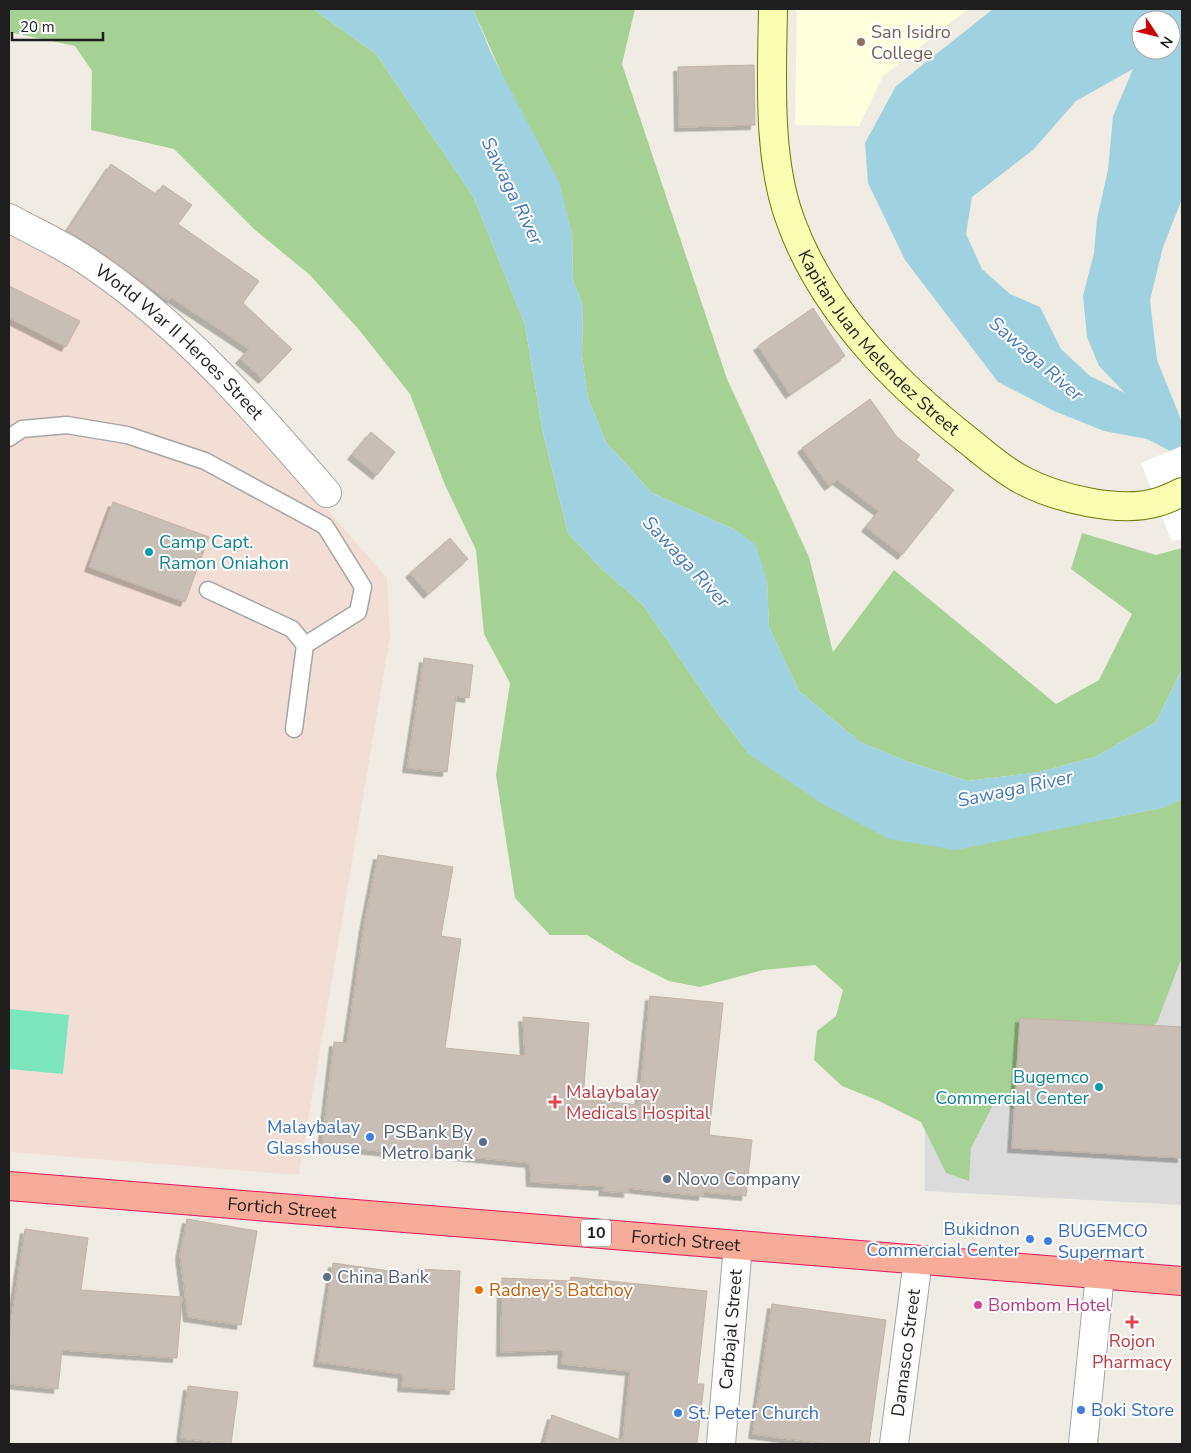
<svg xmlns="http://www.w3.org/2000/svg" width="1191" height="1453" font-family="'Nunito Sans',sans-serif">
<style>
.residential{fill:#dcdbdb}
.education{fill:#feffdd}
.military{fill:#f3ded5}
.forest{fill:#a5d294}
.pitch{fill:#7be5be}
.water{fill:#a0d1e1;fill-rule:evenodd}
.pier{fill:#fff}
.building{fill:#c8beb6;stroke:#c3b2a4;filter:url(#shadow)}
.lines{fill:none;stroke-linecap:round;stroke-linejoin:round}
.service-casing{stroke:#a5a5a5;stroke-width:19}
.minor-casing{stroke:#a5a5a5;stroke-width:30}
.tertiary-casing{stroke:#a5a5a5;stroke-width:30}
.secondary-casing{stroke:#6a7a00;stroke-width:30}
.trunk-casing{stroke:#e8165a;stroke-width:30}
.service{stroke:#fff;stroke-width:16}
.minor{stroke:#fff;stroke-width:28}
.tertiary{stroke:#fff;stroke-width:28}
.secondary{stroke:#f9feb3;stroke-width:28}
.trunk{stroke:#f6ac98;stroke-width:28}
.education-dot{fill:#8d6e63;stroke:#fff;stroke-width:2}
.culture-dot{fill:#0f9aa8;stroke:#fff;stroke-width:2}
.health-dot{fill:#e0444e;stroke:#fff;stroke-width:2}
.shop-dot{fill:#3f7fe0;stroke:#fff;stroke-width:2}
.service-dot{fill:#5c6f8a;stroke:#fff;stroke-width:2}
.food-dot{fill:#e8710a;stroke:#fff;stroke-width:2}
.hotel-dot{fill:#d1479c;stroke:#fff;stroke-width:2}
.labels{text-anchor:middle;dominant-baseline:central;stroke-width:4;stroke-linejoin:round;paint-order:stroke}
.shield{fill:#fff;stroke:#626262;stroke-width:1}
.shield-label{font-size:16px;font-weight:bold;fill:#1e1e1e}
.education-label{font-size:18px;fill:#785e54;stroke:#fff;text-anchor:start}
.street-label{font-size:18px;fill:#1e1e1e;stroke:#fff}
.culture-label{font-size:18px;fill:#0d838f;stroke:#fff;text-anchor:start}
.health-label{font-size:18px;fill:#be3a42;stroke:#fff;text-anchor:start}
.shop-label{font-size:18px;fill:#366cbe;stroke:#fff;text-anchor:start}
.service-label{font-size:18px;fill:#4e5e75;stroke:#fff;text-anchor:start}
.food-label{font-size:18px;fill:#c56008;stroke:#fff;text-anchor:start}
.hotel-label{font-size:18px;fill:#b23c85;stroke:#fff;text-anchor:start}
.water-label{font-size:19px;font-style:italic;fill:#4379b5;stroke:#fff}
</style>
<defs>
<filter id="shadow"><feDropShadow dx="-4.5" dy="4.5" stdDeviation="0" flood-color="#0004"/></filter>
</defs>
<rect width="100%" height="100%" fill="#f0ece3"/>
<path class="residential" d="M1182,848V1205L925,1191L924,931Z"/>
<path class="education" d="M797,9H968L883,76L859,126L795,125Z"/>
<path class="military" d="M9,230L88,273L157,326L306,485L387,578L390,637L299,1175L9,1152Z"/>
<g class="forest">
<path d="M9,9H313L376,54L473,196L525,325L543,433L568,533L602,569L643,605L718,714L750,755L1107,819L1165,807L1182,799V957L1158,1020L1140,1049L1023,1115L996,1099L971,1148L969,1181L946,1173L921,1122L879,1101L842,1086L814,1060L817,1031L836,1016L843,990L815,965L763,970L700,987L669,981L629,961L587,935H550L515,898L496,775L510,683L484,634L476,550L445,485L410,394L360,331L310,275L254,229L174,149L91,130L92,71L75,46L9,32Z"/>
<path d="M473,9H635L622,64L727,379L809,557L833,652L894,570L1056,704L1099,680L1132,614L1071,569L1082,533L1156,555L1182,548V669L1156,722L1095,757L1039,772L968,781L906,761L860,742L799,691L769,627L767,581L736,530L652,493L606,442L588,398L582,356L583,306L573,280L572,233Z"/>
</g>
<path class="pitch" d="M9,1009L69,1015L63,1074L9,1069Z"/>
<g class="water">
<path d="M313,9H473L491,53L559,182L572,233L573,280L583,306L582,356L588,398L606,442L652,493L736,530L756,545L767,581L769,627L799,691L860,742L906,761L968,781L1039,772L1095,757L1156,722L1182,669V799L1166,807L956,850L889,839L821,803L750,755L718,714L643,605L602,569L568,533L543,433L525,325L473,196L376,54Z"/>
<path d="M993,9H1182V199L1163,247L1150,300L1157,360L1182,422V479L1176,454L1147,439L1104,431L1054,411L998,382L905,260L868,183L865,143L896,86ZM1141,20H1171V50H1141ZM1133,69L1113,116L1108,170L1097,219L1094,253L1083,296L1087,337L1099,366L1125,393L1090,376L1061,349L1040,307L1010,294L982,269L966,234L972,197L1033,150L1076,101Z"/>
</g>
<path class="pier" d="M1182,446V538L1172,542L1141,463Z"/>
<g class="building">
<path d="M754,65L755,125L679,127L678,67Z"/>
<path d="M111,164L156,194L163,185L192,205L178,224L259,281L243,303L292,349L263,379L240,359L249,349L172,298L169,301L100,251L67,231Z"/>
<path d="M9,286L80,321L66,347L9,318Z"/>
<path d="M813,308L845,356L790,394L758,346Z"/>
<path d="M870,399L897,437L920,455L916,460L954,490L902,555L866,527L879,511L837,480L829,486L802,448Z"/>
<path d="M371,432L395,452L377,475L352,455Z"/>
<path d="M113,502L209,537L185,602L89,567Z"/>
<path d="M450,538L468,559L428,594L410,573Z"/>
<path d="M424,658L473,665L469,698L456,696L447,772L407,768Z"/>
<path d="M378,855L453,867L441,936L461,939L445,1048L525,1056L523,1017L589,1023L583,1099L639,1105L650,996L723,1003L709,1135L752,1140L746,1196L703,1192V1196L628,1188V1193L603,1191L604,1186L531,1182L530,1163L409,1151L408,1154L322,1145L334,1042L347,1043L364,926Z"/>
<path d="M1020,1018L1182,1027V1158L1012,1148Z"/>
<path d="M187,1219L257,1231L241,1325L188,1317L180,1255Z"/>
<path d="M25,1229L88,1238L81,1290L182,1297L177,1358L62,1350L58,1389L9,1384V1337Z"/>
<path d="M333,1263L418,1275V1269L460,1271L454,1390L402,1387L403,1374L318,1362Z"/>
<path d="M571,1277L707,1291L697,1384H704L697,1444H544L552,1415L623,1441L630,1371L562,1364L563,1350L501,1352L502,1278L570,1281Z"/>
<path d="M772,1304L886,1320L869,1444H827L753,1434Z"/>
<path d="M188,1386L238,1392L231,1444L181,1438Z"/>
</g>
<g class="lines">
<defs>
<g id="service">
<path d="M9,438L22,429L67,425L127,435L205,461L325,526L363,587L358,612L305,645L294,729"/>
<path d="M208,590L292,629L305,645"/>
</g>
<g id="minor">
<path id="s1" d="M9,218C36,233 66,246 91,264C183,326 256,411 327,493"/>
<path id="s2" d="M894,1444L918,1260"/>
<path d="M1083,1444L1100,1274"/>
</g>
<g id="tertiary">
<path id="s3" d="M721,1444L738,1245"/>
</g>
<g id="secondary">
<path id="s4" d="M773,9C772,76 767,159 791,222C824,312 896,384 970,442C986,455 1003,470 1022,480C1056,498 1120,514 1158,502C1166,500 1174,496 1182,492"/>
</g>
<g id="trunk">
<path id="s5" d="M9,1186L1182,1281"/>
</g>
</defs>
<use href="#service" class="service-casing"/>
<use href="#minor" class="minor-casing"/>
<use href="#tertiary" class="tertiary-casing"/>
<use href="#secondary" class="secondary-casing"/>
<use href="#trunk" class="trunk-casing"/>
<use href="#service" class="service"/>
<use href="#minor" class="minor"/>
<use href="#tertiary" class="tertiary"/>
<use href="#secondary" class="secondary"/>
<use href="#trunk" class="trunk"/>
</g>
<circle class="education-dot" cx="861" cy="42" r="5"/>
<g class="culture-dot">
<circle cx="149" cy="552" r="5"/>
<circle cx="1099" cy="1087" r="5"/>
</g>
<g class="health-dot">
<path d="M552.5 1094.5h5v5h5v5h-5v5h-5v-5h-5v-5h5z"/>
<path d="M1129.5 1314.5h5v5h5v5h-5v5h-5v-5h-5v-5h5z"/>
</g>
<g class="shop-dot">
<circle cx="370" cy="1137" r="5"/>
<circle cx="1030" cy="1239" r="5"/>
<circle cx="1048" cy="1241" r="5"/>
<circle cx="1081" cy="1410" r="5"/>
<circle cx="678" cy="1413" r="5"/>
</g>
<g class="service-dot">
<circle cx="483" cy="1142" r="5"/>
<circle cx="667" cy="1179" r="5"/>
<circle cx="327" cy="1277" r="5"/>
</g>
<circle class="food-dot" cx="479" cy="1290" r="5"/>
<circle class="hotel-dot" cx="978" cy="1305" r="5"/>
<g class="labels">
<rect class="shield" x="581" y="1219.5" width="30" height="27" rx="4"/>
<g class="shield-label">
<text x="596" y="1233">10</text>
</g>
<g class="education-label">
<text x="871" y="32">San Isidro<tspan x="871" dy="21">College</tspan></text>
</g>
<g class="street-label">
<text stroke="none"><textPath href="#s4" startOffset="366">Kapitan Juan Melendez Street</textPath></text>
<text stroke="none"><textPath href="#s1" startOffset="212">World War II Heroes Street</textPath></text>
<text stroke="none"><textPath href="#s5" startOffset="274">Fortich Street</textPath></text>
<text stroke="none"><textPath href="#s5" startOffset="679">Fortich Street</textPath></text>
<text stroke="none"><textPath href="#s3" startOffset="115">Carbajal Street</textPath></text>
<text stroke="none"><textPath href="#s2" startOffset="92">Damasco Street</textPath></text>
</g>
<g class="culture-label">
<text x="159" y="542">Camp Capt.<tspan x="159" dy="21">Ramon Oniahon</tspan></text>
<text x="1089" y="1077" text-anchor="end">Bugemco<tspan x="1089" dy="21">Commercial Center</tspan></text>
</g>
<g class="health-label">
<text x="566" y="1092">Malaybalay<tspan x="566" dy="21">Medicals Hospital</tspan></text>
<text x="1132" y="1341" text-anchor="middle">Rojon<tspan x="1132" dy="21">Pharmacy</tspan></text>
</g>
<g class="shop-label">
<text x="360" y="1127" text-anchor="end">Malaybalay<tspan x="360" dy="21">Glasshouse</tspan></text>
<text x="1020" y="1229" text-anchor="end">Bukidnon<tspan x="1020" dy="21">Commercial Center</tspan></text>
<text x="1058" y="1231">BUGEMCO<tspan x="1058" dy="21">Supermart</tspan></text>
<text x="1091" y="1410">Boki Store</text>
<text x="688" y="1413">St. Peter Church</text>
</g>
<g class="service-label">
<text x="473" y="1132" text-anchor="end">PSBank By<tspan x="473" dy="21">Metro bank</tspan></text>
<text x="677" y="1179">Novo Company</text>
<text x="337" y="1277">China Bank</text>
</g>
<g class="food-label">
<text x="489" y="1290">Radney's Batchoy</text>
</g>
<g class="hotel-label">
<text x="988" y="1305">Bombom Hotel</text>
</g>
<g class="water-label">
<text transform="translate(512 191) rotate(64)">Sawaga River</text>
<text transform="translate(1036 359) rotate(41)">Sawaga River</text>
<text transform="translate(686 562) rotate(47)">Sawaga River</text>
<text transform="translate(1015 789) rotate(-12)">Sawaga River</text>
</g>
</g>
<rect width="1191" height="1453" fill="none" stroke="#1e1e1e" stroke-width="20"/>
<g transform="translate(1156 35) rotate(125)"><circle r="24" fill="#ffffff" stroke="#a5a5a5"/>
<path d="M0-4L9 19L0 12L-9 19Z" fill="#cc0400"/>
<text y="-8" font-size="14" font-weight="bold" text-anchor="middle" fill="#1e1e1e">N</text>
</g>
<path d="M12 32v8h91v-8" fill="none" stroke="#1e1e1e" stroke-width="2.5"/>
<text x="20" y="32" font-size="15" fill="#1e1e1e" stroke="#ffffff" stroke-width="4" paint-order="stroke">20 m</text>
</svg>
